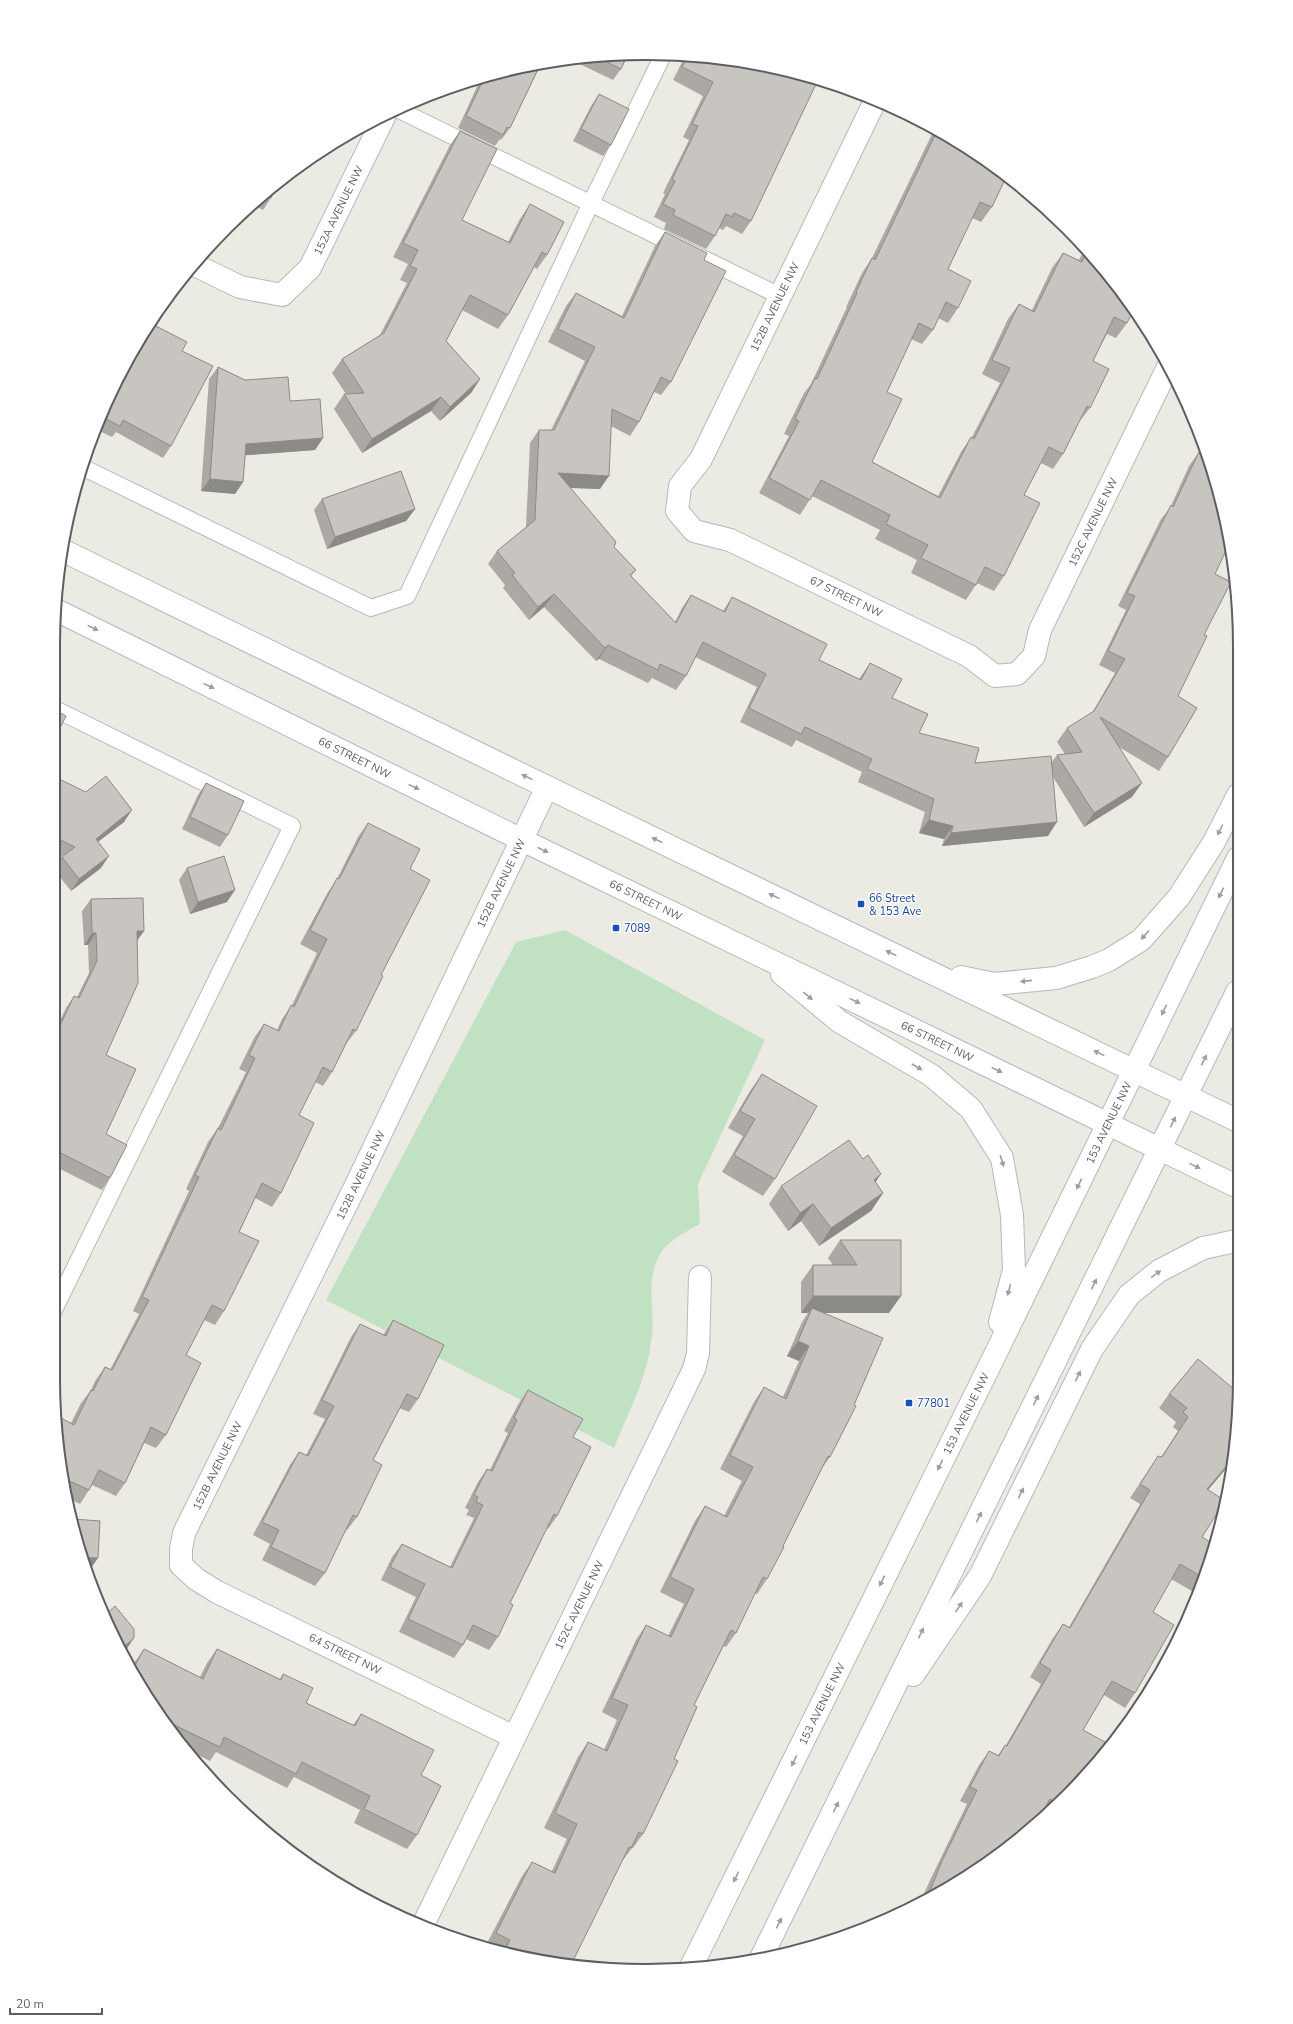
<svg xmlns="http://www.w3.org/2000/svg" width="1293" height="2024" font-family="'Nunito Sans',sans-serif">
<style>
.green{fill:#c1e1c3}
.lines{fill:none;stroke-linecap:round;stroke-linejoin:round}
.lane-casing{stroke:#b5b8bc;stroke-width:18}
.street-casing{stroke:#b5b8bc;stroke-width:24}
.secondary-casing{stroke:#b4b7bc;stroke-width:24}
.lane{stroke:#fff;stroke-width:16}
.street{stroke:#fff;stroke-width:22}
.secondary{stroke:#fff;stroke-width:22}
.wall{fill:#aca9a5}
.shaded-wall{fill:#8c8a86}
.building{fill:#c8c5c0;stroke:#8c8a86}
.oneway{fill:#9d9ea1}
.transit-dot{fill:#1a4fb4;stroke:#fff;stroke-width:1.5}
.labels{text-anchor:middle;dominant-baseline:central;stroke-width:3;stroke-linejoin:round;paint-order:stroke}
.street-label{font-size:11px;fill:#5b5e62;stroke:#fff}
.transit-label{font-size:11px;fill:#164399;stroke:#fff;text-anchor:start}
.rim{fill:none;stroke:#5b5e62;stroke-width:2}
</style>
<rect width="100%" height="100%" fill="#ecebe3"/>
<path class="green" d="M565,930L765,1040L698,1184L700,1224C684,1233 666,1241 658,1258C646,1282 655,1310 652,1336C648,1376 629,1411 614,1448L326,1300L516,942Z"/>
<g class="lines">
<defs>
<g id="lane">
<path d="M399,110L780,296"/>
<path d="M82,467L371,608L407,596L591,203L663,55"/>
<path d="M53,1312L292,826L57,710"/>
</g>
<g id="street">
<path id="s1" d="M875,101L701,459L680,486L677,511L694,531L730,540L969,656L995,676L1017,674L1034,656L1040,630L1168,367"/>
<path id="s2" d="M195,265L240,287L282,295L310,268L384,117"/>
<path id="s3" d="M514,1737L217,1592L196,1579L181,1565V1549L184,1533L354,1189L547,787"/>
<path id="s4" d="M423,1925L694,1369L698,1353L700,1277"/>
</g>
<g id="secondary">
<path d="M62,550L547,787L1236,1120"/>
<path id="s5" d="M58,611L522,840L1236,1186"/>
<path d="M782,974L840,1022L931,1075L971,1109L1002,1158L1012,1215L1014,1270L1000,1322"/>
<path d="M961,977L994,984L1056,978L1092,967L1109,960L1141,940L1179,897L1214,842L1238,795"/>
<path d="M913,1675L980,1576L1092,1349L1129,1295L1159,1271L1203,1248L1236,1241"/>
<path d="M761,1958L1237,992"/>
<path id="s6" d="M691,1967L989,1367L1238,858"/>
</g>
</defs>
<use href="#lane" class="lane-casing"/>
<use href="#street" class="street-casing"/>
<use href="#secondary" class="secondary-casing"/>
<use href="#lane" class="lane"/>
<use href="#street" class="street"/>
<use href="#secondary" class="secondary"/>
</g>
<g class="wall">
<path d="M686,54L800,73L751,221L742,234L726,226L723,230L719,228L715,236L706,249L664,229L666,223L654,217L665,194L663,193L689,140L683,137L703,96L673,80Z"/>
<path d="M627,56L621,69L613,80L567,58Z"/>
<path d="M543,64L536,74L510,128L501,140L500,139L495,146L458,128L481,78Z"/>
<path d="M599,94L611,145L603,156L573,141L591,106Z"/>
<path d="M934,130L1007,175L992,207L981,222L972,218L948,269L958,308L948,323L938,318L933,330L922,344L911,339L887,392L872,462L938,496L961,452L971,437H972L1000,383L982,374L1008,319L1019,304L1032,310L1052,268L1063,253L1079,260L1085,248L1093,255L1127,323L1116,338L1107,334L1093,361L1090,408L1079,422L1063,454L1053,469L1041,463L1024,495L1004,576L994,591L977,583L966,600L911,573L917,560L875,539L880,530L812,496L800,515L759,493L789,436L784,434L804,393L811,384L847,307H846L862,273L872,258Z"/>
<path d="M460,131L462,220L508,242L520,219L530,204L547,255L537,269L534,267L508,315L498,329L462,310L446,341L480,379L471,393L440,421L431,411L362,453L334,409L344,394H346L332,373L342,359L380,335L407,283L400,280L408,264L393,257L450,145Z"/>
<path d="M282,181L278,186H277L271,198L263,210L251,204L255,200Z"/>
<path d="M665,232L704,260L671,382L661,395L654,392L639,422L630,436L611,426L600,489L570,488L614,547L636,570L631,576L675,622L682,608L691,595L723,611L732,597L819,660L859,679L870,663L892,698L919,733L975,763H1051L1057,755L1065,754L1057,742L1067,728L1092,713L1115,673L1099,665L1126,610L1118,606L1161,519L1170,508L1189,466L1199,452L1204,454L1206,450L1209,456L1215,574L1204,635L1178,696L1168,757L1159,771L1119,747L1132,797L1084,827L1053,777L1048,836L942,846L944,839L919,833L925,812L858,782L862,772L796,740L792,747L740,722L757,687L695,657L686,676L676,690L652,678L648,683L599,659L596,661L544,607L529,620L503,588L505,585L488,564L497,551L526,527L530,443L539,430H551L585,361L548,342L566,306L576,293L622,316L655,246Z"/>
<path d="M132,350L182,351L171,446L163,458L116,432L112,437L95,429L98,420Z"/>
<path d="M218,367L290,401L323,438L315,450L245,455L243,482L235,494L201,491L209,379Z"/>
<path d="M322,499L415,509L406,521L327,549L314,510Z"/>
<path d="M57,778L124,822L98,842L101,868L71,891L56,872V865L62,856L56,853Z"/>
<path d="M206,783L228,835L220,847L182,829L198,795Z"/>
<path d="M368,823L410,869L381,975L356,1031L346,1044L332,1072L323,1086L315,1082L299,1115L281,1193L272,1207L255,1198L239,1232L224,1311L215,1325L204,1320L186,1355L166,1435L156,1448L144,1443L125,1483L116,1496L92,1485L89,1490L80,1504L68,1498L58,1455L56,1425L61,1418L71,1423L81,1403L91,1390L95,1381L105,1367L110,1370L139,1314L133,1311L189,1191L186,1189L208,1142L218,1128L246,1072L239,1069L254,1038L264,1024L277,1030L282,1019L292,1005L317,953L300,944L328,892L336,881L358,837Z"/>
<path d="M187,868L227,902L190,914L179,880Z"/>
<path d="M91,899L144,931L137,941L106,1055V1134L110,1178L102,1190L54,1166L55,1031L66,1008L74,996L77,997L89,973L88,945H84L82,911Z"/>
<path d="M762,1074L775,1179L763,1196L722,1172L743,1136L728,1128L750,1091Z"/>
<path d="M876,1183L883,1193L871,1211L819,1246L801,1221L788,1231L769,1204L781,1186Z"/>
<path d="M840,1240H901L889,1313H825L830,1457L822,1468L783,1546L767,1579L757,1594L755,1593L736,1633L726,1647L723,1646L694,1705L674,1759L643,1834L633,1848H632L623,1860L530,1960L485,1947L522,1876L532,1862L552,1871L567,1839L544,1828L578,1757L588,1742L604,1750L617,1720L602,1712L636,1640L646,1625L668,1636L684,1604L660,1592L695,1521L705,1506L724,1516L742,1481L720,1469L754,1402L764,1387L783,1397L799,1361L787,1356L802,1322L808,1313H801V1282L813,1265H833L828,1258Z"/>
<path d="M393,1320L418,1399L409,1412L399,1408L373,1460L357,1517L347,1530L346,1529L325,1573L315,1586L262,1560L270,1544L253,1535L290,1465L299,1452L306,1455L325,1419L313,1414L351,1337L360,1324L383,1335Z"/>
<path d="M1198,1359L1235,1455L1234,1459L1208,1490L1202,1537V1577L1192,1591L1171,1579L1153,1612L1135,1693L1125,1708L1104,1695L1083,1730L1091,1767L1045,1816L1041,1814L976,1871L921,1900L932,1876L967,1804L960,1801L979,1765L989,1751L998,1755L1005,1745H1006L1041,1684L1030,1677L1053,1638L1063,1624L1069,1627L1140,1504L1130,1498L1158,1456L1161,1457L1178,1431L1173,1427L1176,1422L1159,1408L1169,1394Z"/>
<path d="M528,1390L573,1437L557,1516L548,1529L547,1528L510,1603L498,1637L489,1650L466,1639L463,1645L454,1658L399,1632L416,1597L381,1580L392,1557L402,1544L450,1567L474,1518L466,1515L469,1510L465,1508L478,1482L487,1469L490,1470L508,1433L504,1431L519,1403Z"/>
<path d="M144,1649L200,1677L207,1663L217,1649L280,1679L283,1674L306,1703L353,1725L361,1714L421,1775L417,1835L407,1849L354,1823L360,1810L294,1777L287,1788L216,1752L210,1761L188,1750L153,1707L131,1669L134,1663Z"/>
</g>
<g class="shaded-wall">
<path d="M480,379L471,393L440,421L450,407Z"/>
<path d="M441,397L431,411L362,453L372,439Z"/>
<path d="M323,438L315,450L238,456L246,444Z"/>
<path d="M558,473L609,476L600,489L549,487Z"/>
<path d="M210,479L243,482L235,494L201,491Z"/>
<path d="M415,509L406,521L327,549L335,537Z"/>
<path d="M554,594L544,607L529,620L538,607Z"/>
<path d="M608,645L599,659L596,661L605,648Z"/>
<path d="M1142,783L1132,797L1084,827L1094,813Z"/>
<path d="M132,810L124,822L87,850L96,839Z"/>
<path d="M929,820L953,826L944,839L919,833Z"/>
<path d="M1057,822L1048,836L942,846L951,833Z"/>
<path d="M109,856L101,868L71,891L79,879Z"/>
<path d="M235,890L227,902L190,914L198,902Z"/>
<path d="M137,931H144L136,942Z"/>
<path d="M92,933H96L88,945H84Z"/>
<path d="M881,1174L869,1192L874,1180Z"/>
<path d="M883,1193L871,1211L819,1246L831,1228Z"/>
<path d="M813,1204L801,1221L788,1231L800,1213Z"/>
<path d="M813,1296H901L889,1313H809L812,1308L808,1313H801Z"/>
<path d="M798,1341L809,1346L799,1361L787,1356Z"/>
<path d="M1235,1456L1234,1459L1197,1503L1207,1489Z"/>
<path d="M82,1557L98,1558L87,1574L84,1568Z"/>
<path d="M134,1638L126,1650L122,1654L120,1650Z"/>
</g>
<g class="building">
<path d="M689,55L800,73L818,80L751,221L734,213L732,217L726,214L715,236L673,215L675,210L663,204L675,181L672,179L698,126L692,124L713,82L682,67Z"/>
<path d="M627,56L621,69L597,57Z"/>
<path d="M540,65L510,128L507,127L503,135L466,116L484,78Z"/>
<path d="M599,94L629,109L611,145L581,129Z"/>
<path d="M460,131L497,149L462,220L510,243L530,204L564,222L547,255L542,252L508,315L470,295L446,341L480,379L450,407L441,397L372,439L344,394L364,393L342,359L384,333L417,269L410,266L418,250L403,243Z"/>
<path d="M937,131L1007,175L992,207L980,202L948,269L971,281L958,308L946,302L933,330L919,323L887,392L902,399L872,462L940,498L971,437L974,439L1010,368L992,360L1019,304L1034,312L1063,253L1082,262L1087,250L1093,255L1133,311L1127,323L1114,317L1093,361L1109,369L1090,408L1087,406L1063,454L1049,447L1024,495L1040,503L1004,576L985,567L976,585L921,558L928,545L886,524L890,515L821,480L810,500L769,478L799,421L795,419L815,378L817,379L857,293L856,292L872,258L875,260Z"/>
<path d="M278,184L271,198L263,194Z"/>
<path d="M665,232L707,253L704,260L726,271L671,382L661,377L639,422L612,409L609,476L558,473L616,542L614,547L636,570L630,575L676,623L691,595L725,612L732,597L827,644L819,660L861,680L870,663L902,679L892,698L928,714L919,733L979,748L975,763L1051,756L1057,822L951,833L953,826L929,820L934,799L867,769L872,759L805,727L801,734L749,708L766,674L703,642L686,676L660,664L658,670L608,645L605,648L554,594L538,607L512,575L515,573L497,551L535,520L539,430H554L595,347L558,329L576,293L624,318Z"/>
<path d="M150,323L187,342L182,351L213,366L171,446L123,420L120,426L100,416L132,350Z"/>
<path d="M218,367L245,380L288,377L290,401L320,399L323,438L246,444L243,482L210,479Z"/>
<path d="M1199,452L1206,455L1207,453L1209,456L1229,530L1230,542L1215,574L1231,582L1204,635L1207,636L1178,696L1197,708L1168,757L1100,717L1142,783L1094,813L1057,755L1082,752L1067,728L1094,711L1125,659L1108,651L1135,596L1127,593L1171,505L1173,507Z"/>
<path d="M401,471L415,509L335,537L322,499Z"/>
<path d="M57,711L66,716L57,734Z"/>
<path d="M106,776L132,810L96,839L109,856L79,879L62,857L75,847L56,838L57,778L86,792Z"/>
<path d="M206,783L244,801L228,835L190,817Z"/>
<path d="M368,823L420,849L410,869L430,880L381,975L383,976L356,1031L353,1029L332,1072L323,1067L299,1115L314,1123L281,1193L262,1183L239,1232L259,1241L224,1311L212,1305L186,1355L201,1363L166,1435L151,1427L125,1483L99,1470L89,1490L63,1478L58,1455L56,1428L61,1418L74,1425L91,1390L93,1391L105,1367L112,1370L149,1300L142,1297L199,1177L195,1175L218,1128L221,1130L255,1058L249,1055L264,1024L279,1031L291,1005L294,1007L327,939L310,930L337,878L339,879Z"/>
<path d="M224,856L235,890L198,902L187,868Z"/>
<path d="M143,898L144,931H137L138,983L106,1055L136,1069L106,1134L127,1145L110,1178L55,1150L54,1151L55,1034H56L74,996L79,998L97,961L96,933H92L91,899Z"/>
<path d="M762,1074L817,1106L775,1179L734,1155L755,1119L740,1111Z"/>
<path d="M849,1140L863,1159L868,1155L881,1174L874,1180L883,1193L831,1228L813,1204L800,1213L781,1186Z"/>
<path d="M840,1240H901V1296H813V1265H857Z"/>
<path d="M812,1308L883,1338L854,1405L856,1406L830,1457L828,1456L783,1546L784,1547L767,1579L763,1577L736,1633L731,1630L694,1705L697,1707L674,1759L678,1761L643,1834L639,1832L631,1848L629,1847L571,1965L530,1960L504,1952L510,1940L496,1933L532,1862L555,1873L577,1824L555,1813L588,1742L607,1751L628,1705L612,1698L646,1625L671,1637L694,1589L670,1577L705,1506L727,1517L753,1467L730,1455L764,1387L786,1399L809,1346L798,1341Z"/>
<path d="M393,1320L444,1345L418,1399L407,1394L373,1460L382,1465L357,1517L353,1515L325,1573L271,1547L279,1530L262,1522L299,1452L308,1456L334,1406L322,1400L360,1324L386,1336Z"/>
<path d="M1198,1359L1235,1390V1456L1207,1489L1225,1501L1202,1537L1215,1545L1207,1568L1202,1577L1180,1564L1153,1612L1174,1625L1135,1693L1112,1681L1083,1730L1105,1742L1091,1767L1057,1803L1050,1799L1035,1826L976,1871L927,1898L942,1861L977,1790L970,1787L989,1751L999,1756L1005,1745L1007,1746L1051,1670L1040,1663L1063,1624L1070,1628L1150,1490L1140,1484L1158,1456L1162,1457L1188,1417L1183,1412L1187,1408L1169,1394Z"/>
<path d="M528,1390L583,1419L573,1437L591,1447L557,1516L554,1514L510,1603L513,1605L498,1637L473,1625L463,1645L408,1619L425,1584L390,1567L402,1544L452,1568L483,1505L476,1502L478,1497L474,1495L487,1469L492,1471L517,1420L514,1418Z"/>
<path d="M73,1519L100,1521L98,1558L82,1557Z"/>
<path d="M115,1606L134,1629V1638L120,1650L114,1640L104,1616Z"/>
<path d="M144,1649L203,1679L217,1649L281,1680L283,1674L313,1688L306,1703L355,1726L361,1714L434,1750L421,1775L441,1786L417,1835L364,1809L370,1796L302,1762L296,1774L224,1737L220,1747L172,1724L170,1728L153,1707L132,1671Z"/>
</g>
<defs><path id="oneway-solid" d="M-6-.8H1V-3.2L6.5 0L1 3.2V.8H-6Z"/></defs>
<g class="oneway">
<use href="#oneway-solid" transform="translate(93 628) rotate(26)"/>
<use href="#oneway-solid" transform="translate(209 686) rotate(26)"/>
<use href="#oneway-solid" transform="translate(527 777) rotate(-154)"/>
<use href="#oneway-solid" transform="translate(414 787) rotate(26)"/>
<use href="#oneway-solid" transform="translate(1220 830) rotate(117)"/>
<use href="#oneway-solid" transform="translate(657 840) rotate(-154)"/>
<use href="#oneway-solid" transform="translate(543 850) rotate(26)"/>
<use href="#oneway-solid" transform="translate(1221 893) rotate(116)"/>
<use href="#oneway-solid" transform="translate(774 896) rotate(-154)"/>
<use href="#oneway-solid" transform="translate(1145 935) rotate(132)"/>
<use href="#oneway-solid" transform="translate(891 953) rotate(-154)"/>
<use href="#oneway-solid" transform="translate(1026 981) rotate(174)"/>
<use href="#oneway-solid" transform="translate(808 996) rotate(40)"/>
<use href="#oneway-solid" transform="translate(855 1001) rotate(26)"/>
<use href="#oneway-solid" transform="translate(1164 1010) rotate(116)"/>
<use href="#oneway-solid" transform="translate(1099 1053) rotate(-154)"/>
<use href="#oneway-solid" transform="translate(1204 1060) rotate(-64)"/>
<use href="#oneway-solid" transform="translate(917 1067) rotate(30)"/>
<use href="#oneway-solid" transform="translate(997 1070) rotate(26)"/>
<use href="#oneway-solid" transform="translate(1173 1122) rotate(-64)"/>
<use href="#oneway-solid" transform="translate(1002 1161) rotate(73)"/>
<use href="#oneway-solid" transform="translate(1195 1166) rotate(26)"/>
<use href="#oneway-solid" transform="translate(1079 1184) rotate(116)"/>
<use href="#oneway-solid" transform="translate(1156 1274) rotate(-36)"/>
<use href="#oneway-solid" transform="translate(1094 1284) rotate(-64)"/>
<use href="#oneway-solid" transform="translate(1009 1290) rotate(104)"/>
<use href="#oneway-solid" transform="translate(1078 1376) rotate(-64)"/>
<use href="#oneway-solid" transform="translate(1036 1400) rotate(-64)"/>
<use href="#oneway-solid" transform="translate(940 1465) rotate(116)"/>
<use href="#oneway-solid" transform="translate(1021 1493) rotate(-64)"/>
<use href="#oneway-solid" transform="translate(979 1517) rotate(-64)"/>
<use href="#oneway-solid" transform="translate(882 1581) rotate(116)"/>
<use href="#oneway-solid" transform="translate(959 1607) rotate(-56)"/>
<use href="#oneway-solid" transform="translate(921 1633) rotate(-64)"/>
<use href="#oneway-solid" transform="translate(794 1761) rotate(116)"/>
<use href="#oneway-solid" transform="translate(836 1807) rotate(-64)"/>
<use href="#oneway-solid" transform="translate(736 1877) rotate(116)"/>
<use href="#oneway-solid" transform="translate(779 1923) rotate(-64)"/>
</g>
<g class="transit-dot">
<rect x="857" y="900" width="8" height="8" rx="2"/>
<rect x="612" y="924" width="8" height="8" rx="2"/>
<rect x="905" y="1399" width="8" height="8" rx="2"/>
</g>
<g class="labels">
<g class="street-label">
<text stroke="none"><textPath href="#s2" startOffset="196">152A AVENUE NW</textPath></text>
<text transform="translate(775 307) rotate(-64)">152B AVENUE NW</text>
<text stroke="none"><textPath href="#s1" startOffset="1013">152C AVENUE NW</textPath></text>
<text stroke="none"><textPath href="#s1" startOffset="650">67 STREET NW</textPath></text>
<text stroke="none"><textPath href="#s5" startOffset="331">66 STREET NW</textPath></text>
<text stroke="none"><textPath href="#s3" startOffset="1131">152B AVENUE NW</textPath></text>
<text stroke="none"><textPath href="#s5" startOffset="655">66 STREET NW</textPath></text>
<text stroke="none"><textPath href="#s5" startOffset="979">66 STREET NW</textPath></text>
<text stroke="none"><textPath href="#s6" startOffset="942">153 AVENUE NW</textPath></text>
<text stroke="none"><textPath href="#s3" startOffset="807">152B AVENUE NW</textPath></text>
<text stroke="none"><textPath href="#s6" startOffset="618">153 AVENUE NW</textPath></text>
<text stroke="none"><textPath href="#s3" startOffset="483">152B AVENUE NW</textPath></text>
<text stroke="none"><textPath href="#s4" startOffset="356">152C AVENUE NW</textPath></text>
<text transform="translate(345 1654) rotate(26)">64 STREET NW</text>
<text stroke="none"><textPath href="#s6" startOffset="294">153 AVENUE NW</textPath></text>
</g>
<g class="transit-label">
<text x="869" y="898">66 Street<tspan x="869" dy="13">&amp; 153 Ave</tspan></text>
<text x="624" y="928">7089</text>
<text x="917" y="1403">77801</text>
</g>
</g>
<path d="M0 0H1293V2024H0ZM646 60H647A586 586 0 0 1 1233 646V1378A586 586 0 0 1 647 1964H646A586 586 0 0 1 60 1378V646A586 586 0 0 1 646 60Z" fill="#fff" fill-rule="evenodd"/>
<path class="rim" d="M646 60H647A586 586 0 0 1 1233 646V1378A586 586 0 0 1 647 1964H646A586 586 0 0 1 60 1378V646A586 586 0 0 1 646 60Z"/>
<path d="M10 2008v6h92v-6" fill="none" stroke="#5b5e62" stroke-width="2"/>
<text x="16" y="2008" font-size="12" fill="#5b5e62" stroke="#ffffff" stroke-width="3" paint-order="stroke">20 m</text>
</svg>
